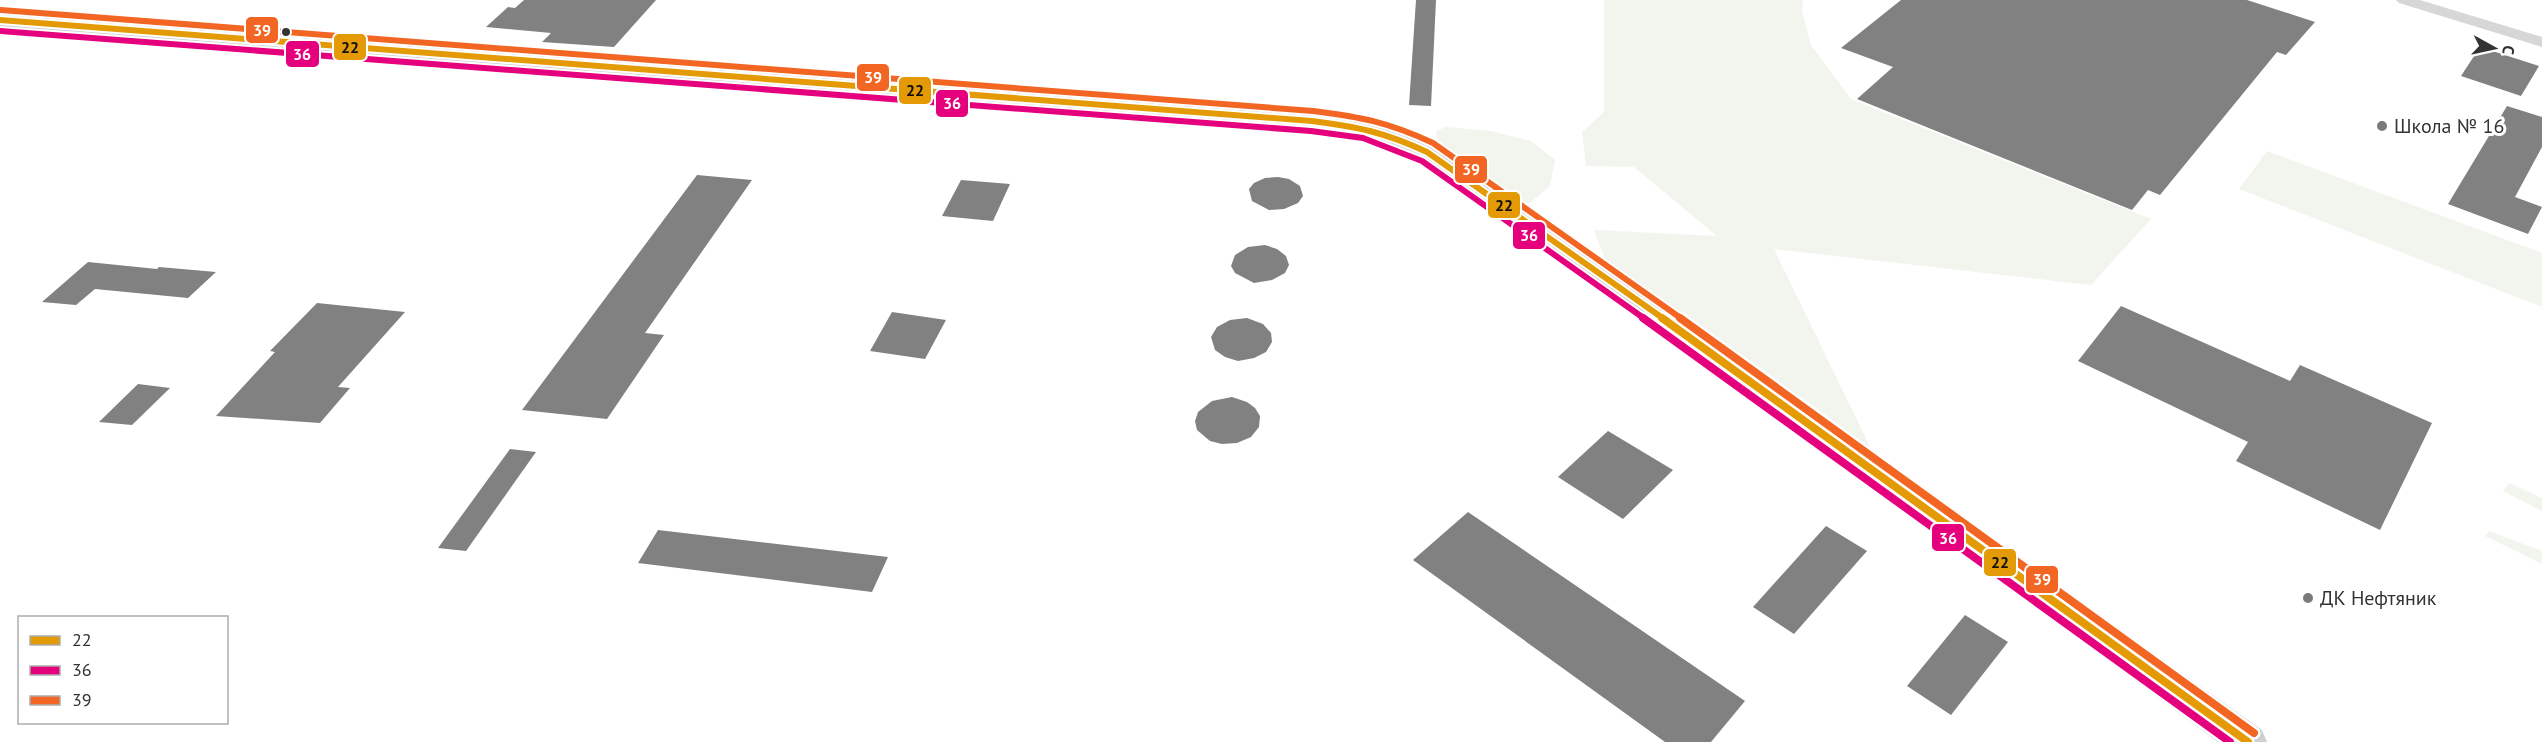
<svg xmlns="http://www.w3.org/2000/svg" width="2542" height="742" font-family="'PT Sans',sans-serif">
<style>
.green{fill:#f1f5ed}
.building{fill:#818181}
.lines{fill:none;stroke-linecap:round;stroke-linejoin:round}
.street{fill:#d7d7d7;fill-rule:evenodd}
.secondary{fill:#d0d0d0;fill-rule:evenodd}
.bus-1-far1-casing{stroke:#fff;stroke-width:10}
.bus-1-casing{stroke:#fff;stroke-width:13}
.bus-2-far1-casing{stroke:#fff;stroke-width:10}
.bus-2-casing{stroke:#fff;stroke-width:13}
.bus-3-far1-casing{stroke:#fff;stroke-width:10}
.bus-3-casing{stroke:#fff;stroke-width:13}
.bus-1-far1{stroke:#e39a05;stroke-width:6}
.bus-1{stroke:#e39a05;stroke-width:8}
.bus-2-far1{stroke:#e5007d;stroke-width:6}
.bus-2{stroke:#e5007d;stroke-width:8}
.bus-3-far1{stroke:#f26522;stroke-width:6}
.bus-3{stroke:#f26522;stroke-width:8}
.bus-dot{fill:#333;stroke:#fff;stroke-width:2}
.poi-dot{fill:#7a7a7a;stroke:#fff;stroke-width:2}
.labels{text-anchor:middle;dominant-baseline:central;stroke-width:6;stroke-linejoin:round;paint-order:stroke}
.poi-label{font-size:20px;fill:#333;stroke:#fff;text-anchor:start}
.line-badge{stroke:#fff;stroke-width:2}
.badge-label{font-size:16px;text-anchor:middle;font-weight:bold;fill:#fff}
.pale-badge-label{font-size:16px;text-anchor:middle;font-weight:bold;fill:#111}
</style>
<rect width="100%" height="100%" fill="#fff"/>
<g class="green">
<path d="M1604,0H1803L1802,11L1811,45L1851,99L2151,219L2091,285L1774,249L1873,453L1622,277L1604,257L1594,230L1717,236L1634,167L1586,166L1582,132L1604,112Z"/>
<path d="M1446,127L1491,131L1531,141L1555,160L1550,186L1530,203H1518L1438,149L1436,131Z"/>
<path d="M2267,151L2542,253V307L2239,189Z"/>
<path d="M2509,483L2542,498V511L2503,491Z"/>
<path d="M2489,531L2542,551V564L2485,536Z"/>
</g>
<g class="building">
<path d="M524,0H656L614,47L542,42L551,33L486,27L508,7L515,8Z"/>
<path d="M1416,0H1436L1431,106L1409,105Z"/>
<path d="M1901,0H2247L2315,22L2286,55L2277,52L2160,195L2148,190L2132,210L1857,99L1893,67L1841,48Z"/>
<path d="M2480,47L2539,66L2521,96L2461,76Z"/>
<path d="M2507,106L2542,117V147L2515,197L2542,207L2528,234L2448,204Z"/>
<path d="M697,175L752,180L645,333L664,335L607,419L522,410Z"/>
<path d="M1278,177L1289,179L1300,186L1303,196L1298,203L1284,209L1269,210L1252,201L1249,189L1254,183L1265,178Z"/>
<path d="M961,180L1010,184L993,221L942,216Z"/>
<path d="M1265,245L1277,249L1286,256L1289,265L1285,273L1272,280L1254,283L1235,273L1231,266L1235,255L1248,247Z"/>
<path d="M88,262L157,269L159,267L216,272L188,298L95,289L76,305L42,302Z"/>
<path d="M317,303L405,312L338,387L350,388L320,423L216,416L275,352L270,351Z"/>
<path d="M2121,306L2290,381L2300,365L2432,423L2380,530L2236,461L2248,442L2078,361Z"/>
<path d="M892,312L946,320L925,359L870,351Z"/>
<path d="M1247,318L1263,324L1271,333L1272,342L1266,352L1254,358L1238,361L1225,357L1215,350L1211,337L1217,327L1230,320Z"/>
<path d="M138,384L170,388L132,425L99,422Z"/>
<path d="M1232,397L1247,402L1255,408L1260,416L1259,427L1251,437L1237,443L1222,444L1210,441L1197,430L1195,421L1198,412L1212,401Z"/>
<path d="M1608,431L1673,470L1623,519L1558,477Z"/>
<path d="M510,449L536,452L466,551L438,548Z"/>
<path d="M1468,512L1745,701L1711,742H1665L1413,560Z"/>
<path d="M1826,526L1867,551L1794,634L1753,607Z"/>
<path d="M658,530L888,557L872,592L638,563Z"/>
<path d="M1965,615L2008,642L1951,715L1907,686Z"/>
</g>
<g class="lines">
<path class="street" d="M2396,0H2420L2542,37V47L2399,3Z"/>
<path class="secondary" d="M0,13L1312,114L1374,123L1406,133L1436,147L1566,235L2262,730L2267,742H2218L1546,247L1418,157L1388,143L1362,135L1312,128L0,27Z"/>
<defs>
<path id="bus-1-far1" d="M0,20L1312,121C1358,127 1384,132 1427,152L1664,319"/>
<path id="bus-1" d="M1662,318L2248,742"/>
<path id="bus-2-far1" d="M0,31L1311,131L1363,138L1422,161L1645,319"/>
<path id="bus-2" d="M1643,318L2230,742"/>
<path id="bus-3-far1" d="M1,10L1313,111C1361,117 1388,122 1433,143L1682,319"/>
<path id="bus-3" d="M1680,318L2254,733"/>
</defs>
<use href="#bus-1-far1" class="bus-1-far1-casing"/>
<use href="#bus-1" class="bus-1-casing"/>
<use href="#bus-2-far1" class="bus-2-far1-casing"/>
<use href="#bus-2" class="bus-2-casing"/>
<use href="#bus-3-far1" class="bus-3-far1-casing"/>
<use href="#bus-3" class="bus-3-casing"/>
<use href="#bus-1-far1" class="bus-1-far1"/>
<use href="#bus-1" class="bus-1"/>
<use href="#bus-2-far1" class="bus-2-far1"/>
<use href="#bus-2" class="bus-2"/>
<use href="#bus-3-far1" class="bus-3-far1"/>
<use href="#bus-3" class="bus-3"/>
</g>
<circle class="bus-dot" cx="286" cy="32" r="5"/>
<g class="poi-dot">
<circle cx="2382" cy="126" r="6"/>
<circle cx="2308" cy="598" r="6"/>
</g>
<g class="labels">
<g class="poi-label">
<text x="2394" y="126">Школа № 16</text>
<text x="2320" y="598">ДК Нефтяник</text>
</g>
</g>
<g class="line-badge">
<rect x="245" y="16" width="34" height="28" rx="6" fill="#f26522"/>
<rect x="333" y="33" width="34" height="28" rx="6" fill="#e39a05"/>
<rect x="285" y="40" width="35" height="28" rx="6" fill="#e5007d"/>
<rect x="856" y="63" width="34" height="29" rx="6" fill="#f26522"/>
<rect x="898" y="76" width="34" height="29" rx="6" fill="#e39a05"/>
<rect x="935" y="89" width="34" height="29" rx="6" fill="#e5007d"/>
<rect x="1454" y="155" width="34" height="29" rx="6" fill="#f26522"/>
<rect x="1487" y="191" width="34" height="28" rx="6" fill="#e39a05"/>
<rect x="1512" y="221" width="34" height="29" rx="6" fill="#e5007d"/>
<rect x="1931" y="523" width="34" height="29" rx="6" fill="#e5007d"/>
<rect x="1983" y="548" width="34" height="29" rx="6" fill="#e39a05"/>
<rect x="2025" y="565" width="34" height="29" rx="6" fill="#f26522"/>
</g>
<g class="badge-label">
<text x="262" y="36">39</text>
<text x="302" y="60">36</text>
<text x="873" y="83">39</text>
<text x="952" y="109">36</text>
<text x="1471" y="175">39</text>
<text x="1529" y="241">36</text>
<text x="1948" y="544">36</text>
<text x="2042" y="585">39</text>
</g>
<g class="pale-badge-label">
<text x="350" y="53">22</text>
<text x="915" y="96">22</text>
<text x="1504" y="211">22</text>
<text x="2000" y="568">22</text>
</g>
<rect x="18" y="616" width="210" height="108" fill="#ffffff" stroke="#adadad" stroke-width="1.5"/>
<rect x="30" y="636" width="30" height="9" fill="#e39a05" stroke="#adadad" stroke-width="1.5"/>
<text x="72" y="646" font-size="18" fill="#333333">22</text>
<rect x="30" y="666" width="30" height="9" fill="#e5007d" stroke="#adadad" stroke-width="1.5"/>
<text x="72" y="676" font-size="18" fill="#333333">36</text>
<rect x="30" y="696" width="30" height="9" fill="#f26522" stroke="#adadad" stroke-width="1.5"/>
<text x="72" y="706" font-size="18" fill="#333333">39</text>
<g transform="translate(2494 48) rotate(98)" stroke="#ffffff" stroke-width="4.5" paint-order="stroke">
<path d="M0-4.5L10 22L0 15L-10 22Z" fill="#333333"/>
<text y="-9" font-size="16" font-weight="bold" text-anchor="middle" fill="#333333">С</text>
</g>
</svg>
